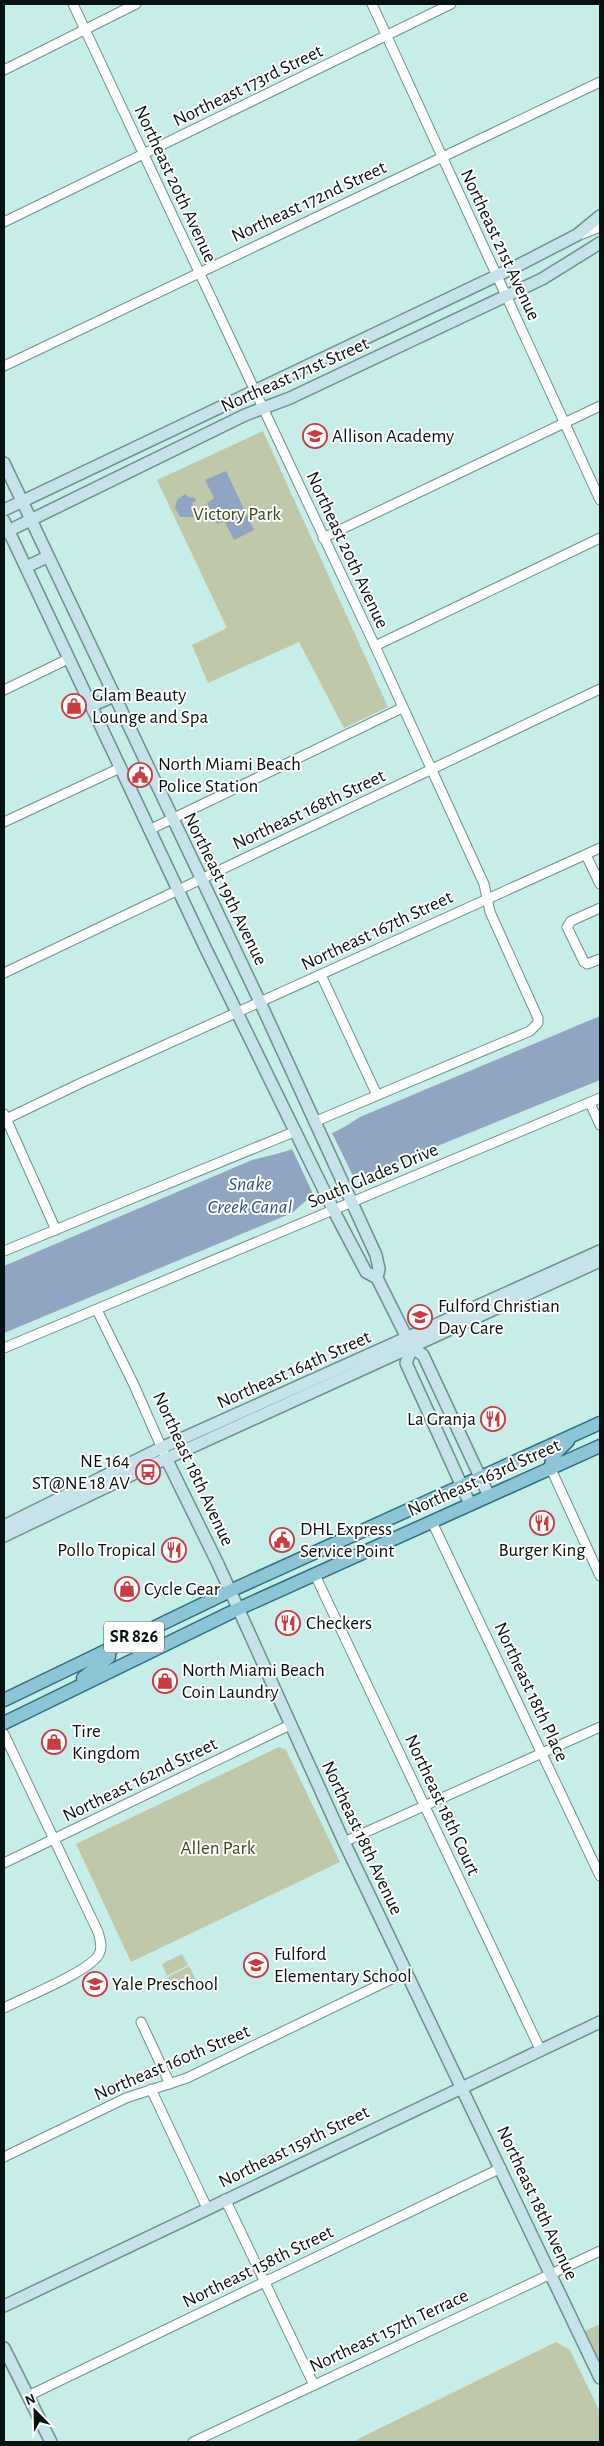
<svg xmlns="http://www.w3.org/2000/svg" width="604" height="2446" font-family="'Alegreya Sans',sans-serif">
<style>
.green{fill:#bfc9aa}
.water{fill:#8fa5c1}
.pier{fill:#c6ede8}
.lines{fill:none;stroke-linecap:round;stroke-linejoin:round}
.street-casing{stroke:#6c918d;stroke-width:11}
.secondary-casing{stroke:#6c918d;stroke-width:14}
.primary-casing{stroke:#2d6e7f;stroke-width:15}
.street{stroke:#fff;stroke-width:9}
.secondary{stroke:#c6e2ea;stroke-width:11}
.primary{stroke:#8ec5d6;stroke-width:12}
.labels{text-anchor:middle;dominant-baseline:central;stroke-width:4;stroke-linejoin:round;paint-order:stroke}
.shield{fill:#fff;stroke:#505958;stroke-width:1}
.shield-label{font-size:18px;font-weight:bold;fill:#051211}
.street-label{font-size:19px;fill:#051211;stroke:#fff}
.poi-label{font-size:19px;fill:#051211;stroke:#fff;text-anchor:start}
.park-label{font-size:19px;fill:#3b4712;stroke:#fff}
.water-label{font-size:20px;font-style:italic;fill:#30527a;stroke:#fff}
</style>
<rect width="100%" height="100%" fill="#c6ede8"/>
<g class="green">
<path d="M263,431L388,707L344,728L299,642L208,683L192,645L227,628L157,480Z"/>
<path d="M279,1747L286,1750L340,1862L131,1962L76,1844Z"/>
<path d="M182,1954L188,1965L167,1976L162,1964Z"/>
<path d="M189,1966L195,1978L174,1988L168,1977Z"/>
<path d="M600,2324V2378L579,2334Z"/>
<path d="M556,2342L570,2350L600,2412V2442H352Z"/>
</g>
<g class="water">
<path d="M226,471L254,530L234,540L225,522L217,524L207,503L214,498L205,480Z"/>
<path d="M185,494L190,498L194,497L196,501L192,503L196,514L194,517H180L175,508L177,500Z"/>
<path d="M600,1016V1080L309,1198L292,1213L4,1333V1266L252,1160C292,1151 326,1140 360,1117Z"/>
</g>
<path class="pier" d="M332,1133L355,1180L315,1198L292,1149Z"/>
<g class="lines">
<defs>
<g id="street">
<path d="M73,4L375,646L484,884L490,912L538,1018V1023L530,1031L314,1122"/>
<path d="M372,4L600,500"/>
<path d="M4,70L136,4"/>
<path d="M4,222L451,4"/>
<path d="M582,234L600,227"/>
<path d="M4,366L600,82"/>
<path d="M323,538L600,406"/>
<path d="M375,646L600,538"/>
<path d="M4,690L68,659"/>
<path d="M4,822L120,768"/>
<path d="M149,830L402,708"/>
<path d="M586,855L600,884"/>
<path d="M600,908L571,921L567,927L584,962L587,964L600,959"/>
<path d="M4,973L600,689"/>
<path d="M321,975L377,1095"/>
<path d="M590,1103L600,1125"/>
<path d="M4,1114L56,1230"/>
<path d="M4,1120L81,1083L600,848"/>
<path d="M4,1251L296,1131"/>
<path d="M97,1310L134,1385L164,1453"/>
<path d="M4,1348L600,1098"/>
<path d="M551,1469L600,1576"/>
<path d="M432,1522L600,1876"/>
<path d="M315,1575L540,2049"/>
<path d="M4,1734L98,1932C100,1939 103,1947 99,1954C91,1971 23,1998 4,2008"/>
<path d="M344,1842L600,1727"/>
<path d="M4,1863L290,1725"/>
<path d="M141,2022L170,2084"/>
<path d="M151,2089L207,2208"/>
<path d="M4,2157L126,2098L187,2078L406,1972"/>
<path d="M225,2199L314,2385"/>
<path d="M28,2396L501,2168"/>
<path d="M193,2442L600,2251"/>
</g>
<g id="secondary">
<path d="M4,463L260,1002L376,1255L379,1269L377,1278"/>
<path d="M4,510L513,268L577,235L600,216"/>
<path d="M4,521L204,945L337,1217L366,1272L377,1278L412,1348L423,1355L489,1496"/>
<path d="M4,533L245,415L290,398L542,279L600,243"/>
<path d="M26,567L47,557"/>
<path d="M91,706L114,696"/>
<path d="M412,1348L406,1363L470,1504"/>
<path d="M166,1458L218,1564L344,1842L600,2378"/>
<path d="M4,1526L161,1448L600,1251"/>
<path d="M4,1536L148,1467L600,1261"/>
<path d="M4,2306L600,2022"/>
<path d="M4,2348L51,2442"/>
</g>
<g id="primary">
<path d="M551,1469C550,1456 559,1450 568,1441"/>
<path d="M83,1678L109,1657V1649"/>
<path d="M4,1700L230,1591L600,1423"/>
<path d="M4,1723L238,1609L600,1446"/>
</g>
</defs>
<use href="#street" class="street-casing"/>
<use href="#secondary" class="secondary-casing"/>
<use href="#primary" class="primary-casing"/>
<use href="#street" class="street"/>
<use href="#secondary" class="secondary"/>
<use href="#primary" class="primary"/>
</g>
<defs>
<symbol id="school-ring" viewBox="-11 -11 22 22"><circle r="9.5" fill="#fff" stroke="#ca3b42" stroke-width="1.5"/><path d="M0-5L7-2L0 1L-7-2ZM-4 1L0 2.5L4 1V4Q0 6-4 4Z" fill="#ca3b42"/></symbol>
<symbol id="shop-ring" viewBox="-11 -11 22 22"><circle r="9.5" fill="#fff" stroke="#ca3b42" stroke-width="1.5"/><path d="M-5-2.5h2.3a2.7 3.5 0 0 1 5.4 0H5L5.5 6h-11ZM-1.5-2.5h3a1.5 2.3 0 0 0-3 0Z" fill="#ca3b42"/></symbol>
<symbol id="civic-ring" viewBox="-11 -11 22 22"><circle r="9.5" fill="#fff" stroke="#ca3b42" stroke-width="1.5"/><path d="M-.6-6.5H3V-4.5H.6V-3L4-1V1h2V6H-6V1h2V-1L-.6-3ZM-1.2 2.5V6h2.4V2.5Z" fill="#ca3b42"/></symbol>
<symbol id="restaurant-ring" viewBox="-11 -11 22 22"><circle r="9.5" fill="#fff" stroke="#ca3b42" stroke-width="1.5"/><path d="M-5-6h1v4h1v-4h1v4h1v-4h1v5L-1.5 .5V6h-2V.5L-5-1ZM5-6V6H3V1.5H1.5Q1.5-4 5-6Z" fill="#ca3b42"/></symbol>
<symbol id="bus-ring" viewBox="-11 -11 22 22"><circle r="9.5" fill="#fff" stroke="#ca3b42" stroke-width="1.5"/><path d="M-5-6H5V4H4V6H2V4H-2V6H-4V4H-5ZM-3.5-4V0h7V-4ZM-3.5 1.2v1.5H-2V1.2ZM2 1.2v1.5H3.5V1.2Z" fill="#ca3b42"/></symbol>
</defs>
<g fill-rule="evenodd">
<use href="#school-ring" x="301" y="422" width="28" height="28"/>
<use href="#shop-ring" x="60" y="692" width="28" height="28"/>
<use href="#civic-ring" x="126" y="761" width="28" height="28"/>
<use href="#school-ring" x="406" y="1303" width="28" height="28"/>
<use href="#restaurant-ring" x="479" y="1405" width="28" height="28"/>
<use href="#bus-ring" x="134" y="1458" width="28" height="28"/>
<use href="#restaurant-ring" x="528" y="1509" width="28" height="28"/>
<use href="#civic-ring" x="268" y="1526" width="28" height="28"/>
<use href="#restaurant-ring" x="160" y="1536" width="28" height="28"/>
<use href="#shop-ring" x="113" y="1575" width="28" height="28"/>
<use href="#restaurant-ring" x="274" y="1609" width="28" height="28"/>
<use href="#shop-ring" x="151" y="1667" width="28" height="28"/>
<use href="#shop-ring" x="40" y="1728" width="28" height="28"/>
<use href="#school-ring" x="242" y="1951" width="28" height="28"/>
<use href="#school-ring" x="81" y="1970" width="28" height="28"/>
</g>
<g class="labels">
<rect class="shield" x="104" y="1621.5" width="60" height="31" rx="4"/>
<g class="shield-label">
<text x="134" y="1637">SR 826</text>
</g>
<g class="street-label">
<text transform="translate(248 86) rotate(-26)">Northeast 173rd Street</text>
<text transform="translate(175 184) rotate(65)">Northeast 20th Avenue</text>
<text transform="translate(309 202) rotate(-25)">Northeast 172nd Street</text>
<text transform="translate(500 245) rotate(65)">Northeast 21st Avenue</text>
<text transform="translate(295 375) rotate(-24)">Northeast 171st Street</text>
<text transform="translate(347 550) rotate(65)">Northeast 20th Avenue</text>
<text transform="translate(309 810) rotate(-25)">Northeast 168th Street</text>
<text transform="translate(225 889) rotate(64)">Northeast 19th Avenue</text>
<text transform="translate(377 931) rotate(-25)">Northeast 167th Street</text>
<text transform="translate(373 1176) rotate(-23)">South Glades Drive</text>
<text transform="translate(294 1370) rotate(-24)">Northeast 164th Street</text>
<text transform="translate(193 1469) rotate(65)">Northeast 18th Avenue</text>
<text transform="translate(484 1478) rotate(-24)">Northeast 163rd Street</text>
<text transform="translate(531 1692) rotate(65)">Northeast 18th Place</text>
<text transform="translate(140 1780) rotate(-26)">Northeast 162nd Street</text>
<text transform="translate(442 1805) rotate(65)">Northeast 18th Court</text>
<text transform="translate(362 1838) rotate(65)">Northeast 18th Avenue</text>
<text transform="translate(172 2063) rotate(-23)">Northeast 160th Street</text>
<text transform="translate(294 2147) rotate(-26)">Northeast 159th Street</text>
<text transform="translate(537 2203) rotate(65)">Northeast 18th Avenue</text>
<text transform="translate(258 2267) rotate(-26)">Northeast 158th Street</text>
<text transform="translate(389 2331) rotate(-25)">Northeast 157th Terrace</text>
</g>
<g class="poi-label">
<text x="332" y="436">Allison Academy</text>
<text x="92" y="695">Glam Beauty<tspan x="92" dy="22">Lounge and Spa</tspan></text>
<text x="158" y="764">North Miami Beach<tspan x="158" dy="22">Police Station</tspan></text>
<text x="438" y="1306">Fulford Christian<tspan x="438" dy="22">Day Care</tspan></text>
<text x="476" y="1419" text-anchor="end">La Granja</text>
<text x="130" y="1461" text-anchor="end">NE 164<tspan x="130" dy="22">ST@NE 18 AV</tspan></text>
<text x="300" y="1529">DHL Express<tspan x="300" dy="22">Service Point</tspan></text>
<text x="156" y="1550" text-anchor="end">Pollo Tropical</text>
<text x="542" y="1550" text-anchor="middle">Burger King</text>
<text x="144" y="1589">Cycle Gear</text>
<text x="306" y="1623">Checkers</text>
<text x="182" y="1670">North Miami Beach<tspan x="182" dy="22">Coin Laundry</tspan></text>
<text x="72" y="1731">Tire<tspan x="72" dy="22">Kingdom</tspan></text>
<text x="274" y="1954">Fulford<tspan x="274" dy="22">Elementary School</tspan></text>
<text x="112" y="1984">Yale Preschool</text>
</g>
<g class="park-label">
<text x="237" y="514">Victory Park</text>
<text x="218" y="1848">Allen Park</text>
</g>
<g class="water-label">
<text x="250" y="1184">Snake<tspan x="250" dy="23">Creek Canal</tspan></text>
</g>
</g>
<rect width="604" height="2446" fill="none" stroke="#051211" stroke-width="10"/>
<g transform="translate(35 2411) rotate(337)" stroke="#ffffff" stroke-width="4" paint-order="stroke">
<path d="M0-4L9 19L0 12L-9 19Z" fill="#051211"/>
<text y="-8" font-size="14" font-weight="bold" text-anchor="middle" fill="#051211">N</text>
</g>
</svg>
